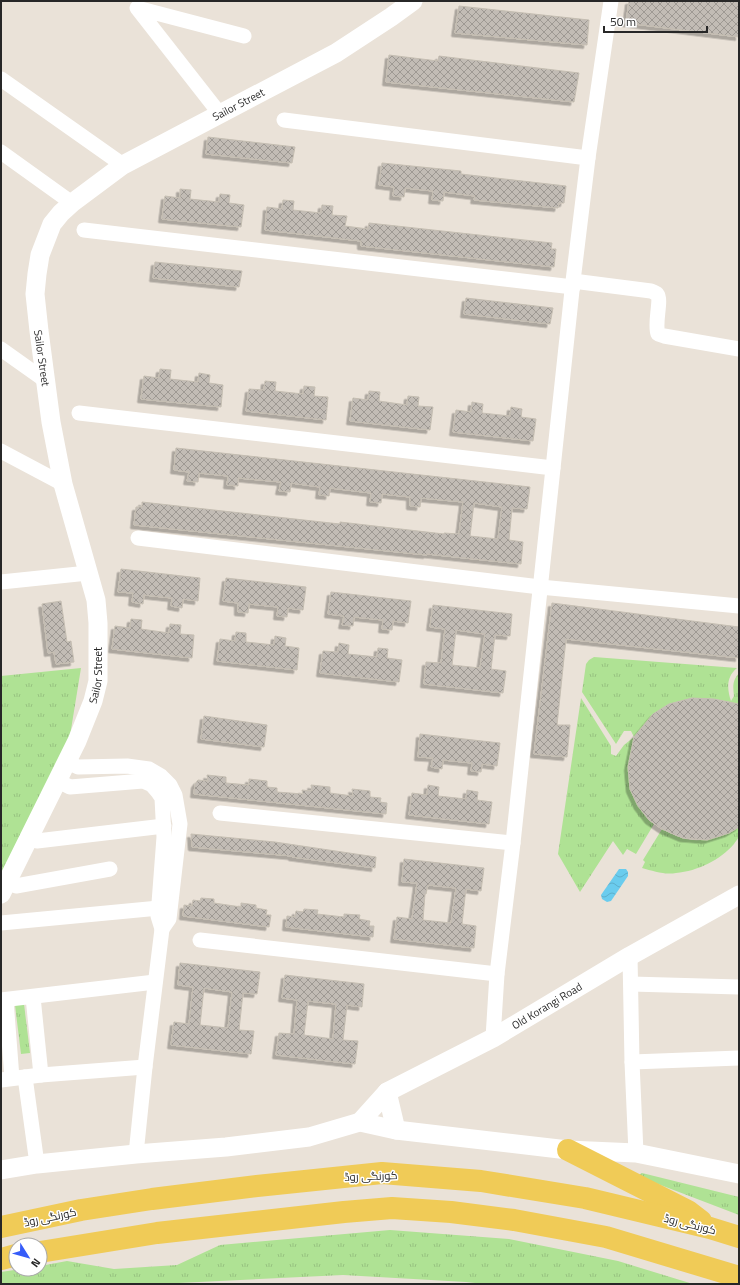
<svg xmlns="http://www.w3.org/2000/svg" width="740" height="1285" font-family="'Titillium Web',Cairo,sans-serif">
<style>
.grass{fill:url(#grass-tufts)}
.water{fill:url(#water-waves)}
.building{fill:url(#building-cross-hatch);stroke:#c5beb2;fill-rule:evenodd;filter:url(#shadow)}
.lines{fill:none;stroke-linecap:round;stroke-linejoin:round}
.minor{stroke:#fff;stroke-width:15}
.tertiary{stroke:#fff;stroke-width:19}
.primary{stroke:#f0cb57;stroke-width:22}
.labels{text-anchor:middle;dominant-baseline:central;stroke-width:3;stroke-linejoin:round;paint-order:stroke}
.street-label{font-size:11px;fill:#272727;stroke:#fff}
</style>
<defs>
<pattern id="grass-tufts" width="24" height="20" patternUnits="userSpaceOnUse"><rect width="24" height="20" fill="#afe294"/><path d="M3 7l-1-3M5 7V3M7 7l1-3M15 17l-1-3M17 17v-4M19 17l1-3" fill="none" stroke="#97c280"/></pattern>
<pattern id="water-waves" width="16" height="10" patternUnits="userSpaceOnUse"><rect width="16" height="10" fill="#6accee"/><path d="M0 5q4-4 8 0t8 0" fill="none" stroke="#5cafcc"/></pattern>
<pattern id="building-cross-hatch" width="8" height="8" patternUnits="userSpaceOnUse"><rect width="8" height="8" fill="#c2bcb5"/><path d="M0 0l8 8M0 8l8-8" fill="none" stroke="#9e9993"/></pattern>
<filter id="shadow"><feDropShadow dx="-3.5" dy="3.5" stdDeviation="0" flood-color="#0004"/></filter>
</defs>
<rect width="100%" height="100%" fill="#eae2d8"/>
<g class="grass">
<path d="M594,657L737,668C726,677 727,689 731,701L734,696C733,687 732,681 739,673V708L730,702L714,699L692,698L669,704L653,714L634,737L628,767L630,789L638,806L649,820L654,824L636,854L627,849L623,855L613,841L580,892L558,854L581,698L611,746V754L616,756L624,745L634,737L631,731H624L616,744L582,692L586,664L589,660Z"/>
<path d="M81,668L69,742L1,880V676Z"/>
<path d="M739,827C739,829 740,834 739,836C738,839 735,842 734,844C720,860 698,871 676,873C665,875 653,871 642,868L645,862L643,860L662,829C668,832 675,836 682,838C700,844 724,837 739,827Z"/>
<path d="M24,1004L30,1053L21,1054L15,1005Z"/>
<path d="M642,1173L739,1197V1215L637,1176Z"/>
<path d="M390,1230L509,1239L618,1261L693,1284H484L466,1282L343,1275L158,1284H1V1272L21,1269H40V1266L67,1261L114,1269L177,1265L220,1245Z"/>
</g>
<path class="water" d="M619,869H626L628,872V876L611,901L607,902L602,899L601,895Z"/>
<g class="building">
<path d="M629,1H739V37L626,23Z"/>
<path d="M459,6L589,20L587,45L455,33Z"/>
<path d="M389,55L438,61L439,56L579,73L574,102L386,82Z"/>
<path d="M208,137L295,147L292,163L206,154Z"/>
<path d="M382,163L461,171V174L566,186L564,203H559L558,208L474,200L475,196L444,192L443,201L432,200L433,191L405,188L404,197L393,196L394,187L379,185Z"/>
<path d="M180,189L191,190L190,199L219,202L220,194L230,195L229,203L244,205L241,227L162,219L165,196L180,198Z"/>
<path d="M283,200L294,201L293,210L321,213L322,205L333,206L332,215L347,216L345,226L368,229L369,223L552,243L551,249H556L554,267L361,246V241L265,230L267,207L282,209Z"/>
<path d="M155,262L242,271L239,287L153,278Z"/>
<path d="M466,298L553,308L550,324L464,314Z"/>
<path d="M160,369L171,370L170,379L198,382L199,373L210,375L209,383L223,385L221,407L141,399L144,376L159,378Z"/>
<path d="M265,381L276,382L275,391L303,394L304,386L315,387L314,396L328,397L326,420L246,411L249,389L264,390Z"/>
<path d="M369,391L380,392L379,401L407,405L408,396L419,397L418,406L433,407L430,430L350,421L353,398L368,400Z"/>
<path d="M472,402L483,404L482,413L510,416L511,407L522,409L521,417L536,419L533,441L453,432L456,410L471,412Z"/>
<path d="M176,448L530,487L527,509L512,508L509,540L523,542L521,564L427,554V555L134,525L136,507H142V502L340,524V522L444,534V533L459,534L463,502L421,498L420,507L410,506V497L382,494L381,503L370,502L371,493L330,488L329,496L319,495L320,487L291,483L290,492L279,491L281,482L238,478V486L227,485L228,476L199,473L198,482L187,481L189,472L174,470ZM474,503L502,507L498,539L470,536Z"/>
<path d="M121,569L200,578L198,601L183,599L182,608L171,606L172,598L144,595L143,604L132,602L133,593L118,592Z"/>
<path d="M226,578L306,587L303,610L288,608L287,617L277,616L278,607L249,604L248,613L238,612V603L223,601Z"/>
<path d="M331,592L411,601L408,623L393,621L392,630L382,629L383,620L354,617L353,626L342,625L344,616L328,614Z"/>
<path d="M61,601L67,642L71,641L74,662L56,664L54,652L48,653L42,604Z"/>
<path d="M552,603L739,627L738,639H739V658L566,639L557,725H570L567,757L534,754Z"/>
<path d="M433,605L512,614L510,636L495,635L491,669L506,671L503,693L424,684L426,662L441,663L445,629L430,627ZM456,630L485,634L480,668L452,665Z"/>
<path d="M131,619L142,620L141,629L169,633L170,624L181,625L180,634L194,635L192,658L112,649L115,626L130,628Z"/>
<path d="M236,632L246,633V642L274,645L275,636L286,638L285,646L299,648L297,670L217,661L220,639L235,641Z"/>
<path d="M339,643L349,645L348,654L377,657L378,648L388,649L387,658L402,660L399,682L320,673L323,651L338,652Z"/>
<path d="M692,698L714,699L739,704V827L729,833L707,840L683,838L662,829L649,820L638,806L630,789L628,767L634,737L653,714L669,704Z"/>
<path d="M204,716L267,725L264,747L201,739Z"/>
<path d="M420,734L500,743L497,766L482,764L481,772L471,771L472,763L443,760L442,769L431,767L433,758L418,757Z"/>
<path d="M207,775L226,777V783L249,785V779L267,781V787L277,788V792L303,794L302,790L312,791L311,785L330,787V793L353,796L352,789L370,791V797L381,798L380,802L387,803L386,814L194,794L195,784L198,780L208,781Z"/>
<path d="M428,785L439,787L438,796L466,799L467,790L478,792L477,800L492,802L489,824L409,815L412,793L427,795Z"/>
<path d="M191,834L275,842L376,857L375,868L292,857V856L192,847Z"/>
<path d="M404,859L484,868L481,891L466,889L465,897L462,924L476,926L474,948L394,939L397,917L412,919L417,883L402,882ZM428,885L456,888L451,923L423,920L425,894H426Z"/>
<path d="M201,898L214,899V903L241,907V903L256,905V908L267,910L266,915H271L269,927L183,916L184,905L192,906L193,900L200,901Z"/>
<path d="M304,909L318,910L317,914L344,917V914L360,915L359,919L370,921L369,926H374L373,937L286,927L287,916L295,917L296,911L303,912Z"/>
<path d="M180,963L260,972L257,994L243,993L239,1030L254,1031L251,1054L171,1045L174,1022L189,1024L193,987L178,985ZM204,988L232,992L228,1028L200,1025Z"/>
<path d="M285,975L364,984L362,1007L347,1005L343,1040L358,1041L355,1064L276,1055L279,1033L294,1034L297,1000L282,998ZM308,1001L336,1004L333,1039L304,1035Z"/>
</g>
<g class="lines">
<g class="minor">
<path d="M1,79L123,165"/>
<path d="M220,114L137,8L244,36"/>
<path d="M284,120L588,158"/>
<path d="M1,152L72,203"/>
<path d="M84,230L573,287"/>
<path d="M573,281L651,291C651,291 656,293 657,294C662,300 654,323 658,334L664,336L739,349"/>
<path d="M1,349L46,381"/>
<path d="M79,413L553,468"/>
<path d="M1,451L63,484"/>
<path d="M138,538L540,587L739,606"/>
<path d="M1,582L88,573"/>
<path d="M67,762L78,767L127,766L149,769L161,776L170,785L175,795L180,824L169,919L162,929"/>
<path d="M58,781L70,787L143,781L152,785L158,792L162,798L164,837L158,916L162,929L145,1067L136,1154"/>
<path d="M220,813L513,843"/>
<path d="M30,837L37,841L164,826"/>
<path d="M7,882L16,886L110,869"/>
<path d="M1,923L159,908"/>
<path d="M200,940L497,974"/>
<path d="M630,956L632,1062L636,1153"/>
<path d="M631,984L739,987"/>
<path d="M33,997L41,1075"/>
<path d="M1,1000L155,982"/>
<path d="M6,1000L12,1078"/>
<path d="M493,1038L497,974L513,843L573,281L588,158L611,1"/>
<path d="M632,1062L739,1058"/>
<path d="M25,1077L37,1164"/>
<path d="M1,1080L41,1075L145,1067"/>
</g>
<g class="tertiary">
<path id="s1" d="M1,894L77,741L93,701L98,681V623L96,600L63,484L51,422L39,331L35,294L37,274L40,255L52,224L61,213L72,203L123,165L336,53L391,17L413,1"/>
<path d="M387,1092L396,1130"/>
<path id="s2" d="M360,1122L387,1092L493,1038L630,956L739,895"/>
<path d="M1,1170L37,1164L136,1154L226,1147L309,1137L360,1122L396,1130L568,1150L636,1153L739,1174"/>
</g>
<g class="primary">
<path d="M568,1150L688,1211L701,1221"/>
<path d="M1,1227L81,1210L152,1199L257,1186L382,1173L481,1181L585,1198L710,1228L739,1237"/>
<path d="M40,1252L157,1233L344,1212L392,1208L451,1212L514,1220L606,1237L739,1277"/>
<path d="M1,1259L16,1255"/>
</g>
</g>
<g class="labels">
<g class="street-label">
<text stroke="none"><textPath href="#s1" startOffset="924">Sailor Street</textPath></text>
<text transform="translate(42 358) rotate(82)">Sailor Street</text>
<text stroke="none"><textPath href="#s1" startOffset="240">Sailor Street</textPath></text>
<text stroke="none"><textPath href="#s2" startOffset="222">Old Korangi Road</textPath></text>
<text transform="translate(371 1176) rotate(-2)">کورنگی روڈ</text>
<text transform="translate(50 1217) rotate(-12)">کورنگی روڈ</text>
<text transform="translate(690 1224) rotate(14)">کورنگی روڈ</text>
</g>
</g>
<rect width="740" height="1285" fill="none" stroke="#272727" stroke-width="4"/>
<g transform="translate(28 1257) rotate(127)"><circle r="19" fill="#ffffff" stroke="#a9a9a9"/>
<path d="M0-3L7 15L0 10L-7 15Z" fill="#365cf9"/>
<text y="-6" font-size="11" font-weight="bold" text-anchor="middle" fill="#272727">N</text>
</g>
<path d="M604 26v6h103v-6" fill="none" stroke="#272727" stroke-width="2"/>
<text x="610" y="26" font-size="12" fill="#272727" stroke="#ffffff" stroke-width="3" paint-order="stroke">50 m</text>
</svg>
